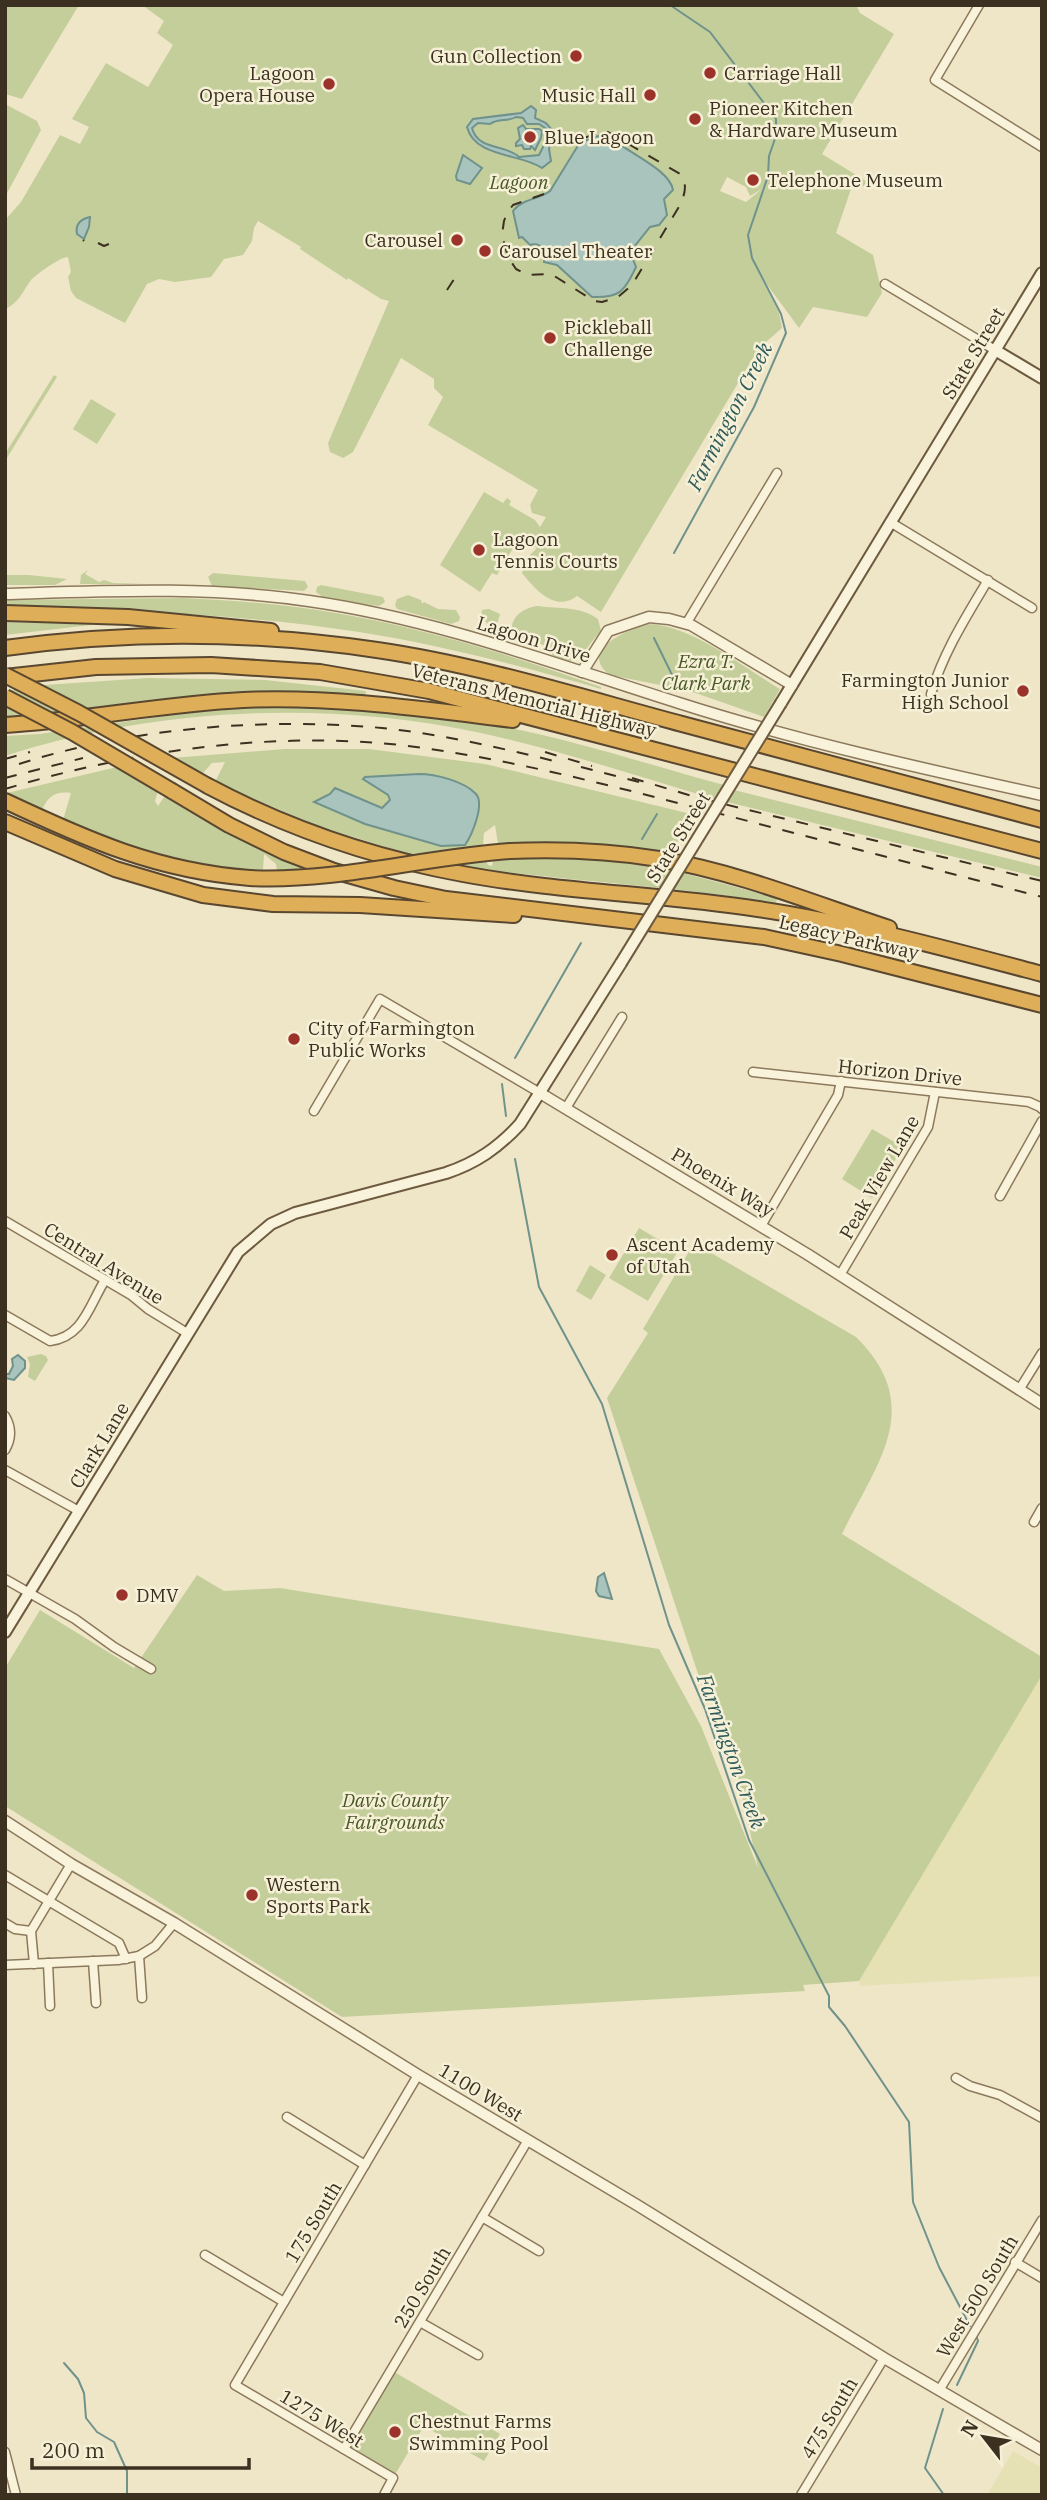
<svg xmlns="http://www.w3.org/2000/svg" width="1047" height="2500" font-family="'IBM Plex Serif',serif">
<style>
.farmland{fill:#e5e1b5}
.green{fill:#c4ce9b;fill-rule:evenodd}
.water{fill:#a9c3bd;stroke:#6f928c;stroke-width:2;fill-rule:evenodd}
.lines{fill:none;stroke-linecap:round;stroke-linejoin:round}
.stream{stroke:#6f928c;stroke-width:2}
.minor-casing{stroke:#8c795c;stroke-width:11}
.tertiary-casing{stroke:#8c795c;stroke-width:13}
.secondary-casing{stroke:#6d5a3f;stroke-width:14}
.motorway-casing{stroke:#5a4730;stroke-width:18}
.minor{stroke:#f9f3db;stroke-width:8}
.tertiary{stroke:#f9f3db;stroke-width:10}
.secondary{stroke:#f9f3db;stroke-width:10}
.motorway{stroke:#deae59;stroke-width:14}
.rail{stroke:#3c3020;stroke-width:2;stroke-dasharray:12 12;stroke-linecap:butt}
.secondary-bridge-casing{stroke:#6d5a3f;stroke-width:14;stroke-linecap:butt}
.motorway-bridge-casing{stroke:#5a4730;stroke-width:18;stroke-linecap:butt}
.secondary-bridge{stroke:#f9f3db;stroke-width:10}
.motorway-bridge{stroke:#deae59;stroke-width:14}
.poi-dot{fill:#9b332b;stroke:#f6f0d7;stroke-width:2.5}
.labels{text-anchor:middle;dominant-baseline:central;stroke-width:5;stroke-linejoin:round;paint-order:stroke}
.poi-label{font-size:19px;fill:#3c3020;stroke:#f6f0d7;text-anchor:start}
.park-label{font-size:19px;font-style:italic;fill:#485826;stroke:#f6f0d7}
.street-label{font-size:19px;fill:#3c3020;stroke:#f6f0d7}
.water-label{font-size:21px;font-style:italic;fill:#2f5b5b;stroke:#f6f0d7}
</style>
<rect width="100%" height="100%" fill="#efe6c8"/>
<g class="farmland">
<path d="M1042,1675V1976L860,1986L859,1981Z"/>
<path d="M1013,2451L1042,2468V2495H987Z"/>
</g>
<g class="green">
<path d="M5,5H79L22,99L5,94Z"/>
<path d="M142,5H856L860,13L894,34L822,154L871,184L851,189L836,233L873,255L882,293L867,317L813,307L799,328L760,275L779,313L782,328L759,348L601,612L577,596C555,613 535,589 522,573L527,558L537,548L519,538L497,575L492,573L480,592L440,565L484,492L503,503L507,498L511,501L509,505L535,520L540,527L546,517L532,513L530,505L538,490L428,425L443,397L434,388V379L401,358L353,452L343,458L330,452L328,443L389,301L381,299L348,278L347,280L300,249L301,247L258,221L254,228L252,241L243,255L224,259L211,277L175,282L159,279L147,284L125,323L76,298L71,291L68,277L71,272L68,257C60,257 37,274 31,280C23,291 19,303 5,309V220L21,202L60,135L80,144L89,127L72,119L106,63L148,87L173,45L157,33L164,21ZM727,177L746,187L750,196L762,189L746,202L720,191Z"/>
<path d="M5,104L37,121L41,130L5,197Z"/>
<path d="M54,375L57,377L5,461V454Z"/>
<path d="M91,399L116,414L97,444L73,429Z"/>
<path d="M88,570L85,574L99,582L104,580L113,583L146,584H80L81,575Z"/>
<path d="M213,573L305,581L308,587L304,591L212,586L208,577Z"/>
<path d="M5,575H29L67,579L55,585H5Z"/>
<path d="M321,585L383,597L385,602L379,606L324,598L316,592L317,587Z"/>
<path d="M408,595L421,600L422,604L424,602L438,609L456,610L460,617L459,621L451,624L397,609L395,605L397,599Z"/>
<path d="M183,598C221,600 258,602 296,607C399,620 503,652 601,687V689C521,666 441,645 359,632C242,614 123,610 5,607V600Z"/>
<path d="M538,606C560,609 580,606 598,619L601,631C589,643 577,670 557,659C550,655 549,647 541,644C530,640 517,639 512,628C512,615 526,607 538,606Z"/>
<path d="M489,609L500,614L496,628C489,626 480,619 482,610Z"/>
<path d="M5,622L100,624L5,635Z"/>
<path d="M650,624C692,626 743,667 780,689L764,717L690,691L610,675C576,649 630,629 650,624Z"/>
<path d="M148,678L265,680L366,691L365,696L234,693L5,718V691L44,685Z"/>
<path d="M275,707C342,708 410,711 477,722C560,735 642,763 724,785L715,799C636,776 557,749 476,732C324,700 153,708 5,756V736L39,734L200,711Z"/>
<path d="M285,749H369L485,764L695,815L671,854C612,844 556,841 498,844L495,825L484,833L483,845L411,855L315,825L215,782L225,762L212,763L201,775L172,758Z"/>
<path d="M117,767L158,791L155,801L158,806L164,797L313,870L277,871L276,864L264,854L263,871C189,865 130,849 63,820L71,793C56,791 48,796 42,810L7,793Z"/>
<path d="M734,790L1042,867V878L727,802Z"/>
<path d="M530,857L584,858L664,868L777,898L776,903C667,885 556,881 447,864L485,859L488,865L492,866L493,860Z"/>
<path d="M872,1129L903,1147L872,1198L842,1179Z"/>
<path d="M639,1228L678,1251L648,1301L609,1278Z"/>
<path d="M694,1243L856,1337C927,1407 876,1464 842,1534L1042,1657V1675L859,1981L803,1985L805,1991L342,2017L5,1806V1668L40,1610L134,1668L197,1575L224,1591L280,1588L659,1649L701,1726L758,1868L726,1722L713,1696L702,1686L607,1398L648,1333L643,1329Z"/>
<path d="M590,1265L606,1275L591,1300L576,1291Z"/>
<path d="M41,1354L46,1356L48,1360L35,1381L28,1377L30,1364L27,1357Z"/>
<path d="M391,2370L500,2434L484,2461L424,2426L393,2478L344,2449Z"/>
</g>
<g class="water">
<path d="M531,106L536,110L535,118L546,123L553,131L549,149L551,161L542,168C520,153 475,158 467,127L473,119L521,113ZM516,117L523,118L527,124H539L548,130V137L539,155L519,157C506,144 478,151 472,128L478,123L490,124C498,118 508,122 516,117Z"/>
<path d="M523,125L526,129H539L542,131L541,138L535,150L531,146L530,149H524L522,145L516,146V143L520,139L518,128Z"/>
<path d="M604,134L608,135C625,152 670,169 673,190L664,199L667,215L659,225L650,227L630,252L636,267C624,291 621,298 592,297L557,265L544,262L545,253C543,246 537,243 530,245L522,237L519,238L513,211C521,199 540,199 550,191L579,144L578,143Z"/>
<path d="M463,155L482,168L470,184L457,180L456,176Z"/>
<path d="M90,217L89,227L84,239L77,234C75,224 81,219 90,217Z"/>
<path d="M419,774C435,774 464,781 476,794C485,804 472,835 465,845L441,846L365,824L314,802L330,794L335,788L382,808L390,800L388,795L363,779L365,777Z"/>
<path d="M18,1355L25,1361V1368L14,1380L5,1378V1374H9L13,1366L12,1359Z"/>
<path d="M604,1573L612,1599L599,1596L596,1591L598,1577Z"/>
</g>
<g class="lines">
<g class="stream">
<path d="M670,5L710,32L776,119V136L769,156L768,176L748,235L752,258L781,314L786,333L754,407L674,553"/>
<path d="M654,638L679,689"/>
<path d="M642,839L657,814"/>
<path d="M515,1058L581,943"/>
<path d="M502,1084L506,1116"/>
<path d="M515,1159L539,1287L602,1404L669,1625L705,1709L749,1840L829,1996V2007L845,2026L909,2122L913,2202L939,2267L970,2326"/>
<path d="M64,2363L78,2379L84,2393L86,2418L97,2432L114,2442L127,2471V2495"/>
<path d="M957,2385L978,2341L977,2338"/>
<path d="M943,2409L925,2468L944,2495"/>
</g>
<defs>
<g id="minor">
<path d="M979,5L935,80L1042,147"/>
<path d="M885,284L995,350"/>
<path d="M890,522L1032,608"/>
<path d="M686,624L777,473"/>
<path d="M931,694C943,653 966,617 988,580"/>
<path d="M753,1072L1029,1102L1040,1107L1042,1109"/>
<path d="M566,1108L622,1017"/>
<path d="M314,1111L380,999L540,1093"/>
<path d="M1000,1196L1042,1121"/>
<path d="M5,1221L131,1295L148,1309L187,1333"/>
<path d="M761,1226L838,1095L841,1081"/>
<path d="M840,1275L928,1127L935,1092"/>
<path d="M5,1315L50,1341C83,1337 89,1306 105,1280"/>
<path d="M1019,1390L1042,1353"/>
<path d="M5,1416C12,1428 12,1438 5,1450"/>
<path d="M5,1470L79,1511"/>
<path d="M1034,1522L1042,1508"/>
<path d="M5,1579L75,1619L114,1647L151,1669"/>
<path d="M5,1875L119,1943L126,1959"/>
<path d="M5,1923L15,1929L31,1931"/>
<path d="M139,1956L142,1998"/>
<path d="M93,1961L96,2003"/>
<path d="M48,1963L50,2006"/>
<path d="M34,1964L31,1931L71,1864"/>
<path d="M5,1965L118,1960L139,1956L155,1946L174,1923"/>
<path d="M956,2078L970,2086L1000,2095L1042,2118"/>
<path d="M287,2117L365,2165"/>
<path d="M482,2217L539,2251"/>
<path d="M205,2255L284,2302"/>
<path d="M1015,2262L1042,2278"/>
<path d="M420,2322L478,2355"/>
<path d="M940,2389L1042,2220"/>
<path d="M344,2449L528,2140"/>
<path d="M5,2452L16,2495"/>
<path d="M384,2495L393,2478L235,2385L418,2075"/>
<path d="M801,2495L884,2358"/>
</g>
<g id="tertiary">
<path d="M5,594C106,591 209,586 309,601C436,619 558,665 679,703C798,741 920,768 1042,795"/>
<path d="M582,672L608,631L649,617L669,619L691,625L792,685"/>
<path d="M540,1093L807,1254L1042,1404"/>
<path d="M5,1821L71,1864L174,1923L418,2075L637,2205L884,2358L1042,2450"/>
</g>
<g id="secondary">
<path d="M995,350L1042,378"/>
<path d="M781,703L1042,273"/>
<path d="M5,1632L238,1252L271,1224L295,1213L446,1173C476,1163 498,1148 520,1124L621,963"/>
</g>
<g id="motorway">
<path d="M5,613L128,617L271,631"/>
<path d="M5,648C127,631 255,632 377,650C480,665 581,697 682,724C802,756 922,788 1042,820"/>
<path d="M5,677L96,667L211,665L320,672L429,691L1042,851"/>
<path d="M5,725C85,720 163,704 243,700C333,696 423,709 513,720"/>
<path d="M208,786C287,828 375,858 463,874C560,892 660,894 758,909C853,923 948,949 1042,974"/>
<path d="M172,791L229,825L284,852L334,871L394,888L446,899L764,937L842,954L1042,1005"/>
<path d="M5,801C88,840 157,871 250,878"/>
<path d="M5,822L115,869L203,895L273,904L360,905L514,915"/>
<path d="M510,851C560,849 610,851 659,859C737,872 813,903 889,928"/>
</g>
</defs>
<use href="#minor" class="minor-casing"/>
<use href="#tertiary" class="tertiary-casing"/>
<use href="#secondary" class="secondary-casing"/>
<use href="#motorway" class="motorway-casing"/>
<use href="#minor" class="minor"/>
<use href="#tertiary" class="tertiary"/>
<use href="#secondary" class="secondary"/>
<use href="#motorway" class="motorway"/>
<g class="rail">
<path d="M544,194L513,205L507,213L504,221L502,235L508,257L516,269L527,275L550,274L556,277L594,301L602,302L618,297L632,285L680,205C685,194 688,184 680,174L608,132H599L577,141"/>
<path d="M83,240L84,241"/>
<path d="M98,243L104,246L109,244"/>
<path d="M447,290L460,270"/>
<path d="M545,752L592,766"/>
<path d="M5,759L30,752"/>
<path d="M19,764C131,728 264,717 382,728C440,734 497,747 554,761"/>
<path d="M581,767L639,782"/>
<path d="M5,778L83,758"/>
<path d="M632,778L692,796"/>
<path d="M5,789C132,751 267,731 400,745C509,758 611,786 717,813C825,841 933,869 1042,897"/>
<path d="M703,799L1042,881"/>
</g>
<defs>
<path id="secondary-bridge" d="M621,963L781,703"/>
<g id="motorway-bridge">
<path d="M5,675L79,713L208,786"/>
<path d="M5,697L72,732L172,791"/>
<path d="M250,878C338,882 423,857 510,851"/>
</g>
</defs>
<use href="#secondary-bridge" class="secondary-bridge-casing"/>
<use href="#motorway-bridge" class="motorway-bridge-casing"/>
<use href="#secondary-bridge" class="secondary-bridge"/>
<use href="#motorway-bridge" class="motorway-bridge"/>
</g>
<g class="poi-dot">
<circle cx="576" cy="56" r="7"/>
<circle cx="710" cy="73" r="7"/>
<circle cx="329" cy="84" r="7"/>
<circle cx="650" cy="95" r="7"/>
<circle cx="695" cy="119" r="7"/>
<circle cx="530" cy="137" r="7"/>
<circle cx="753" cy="180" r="7"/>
<circle cx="457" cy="240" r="7"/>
<circle cx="485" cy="251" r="7"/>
<circle cx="550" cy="338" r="7"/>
<circle cx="479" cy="550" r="7"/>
<circle cx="1023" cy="691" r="7"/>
<circle cx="294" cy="1039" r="7"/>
<circle cx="612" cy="1255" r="7"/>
<circle cx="122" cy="1595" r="7"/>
<circle cx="252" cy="1895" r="7"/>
<circle cx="395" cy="2432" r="7"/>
</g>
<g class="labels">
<g class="poi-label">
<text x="562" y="56" text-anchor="end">Gun Collection</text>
<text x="315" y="73" text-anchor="end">Lagoon<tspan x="315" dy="22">Opera House</tspan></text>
<text x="724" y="73">Carriage Hall</text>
<text x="636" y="95" text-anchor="end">Music Hall</text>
<text x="709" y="108">Pioneer Kitchen<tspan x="709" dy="22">&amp; Hardware Museum</tspan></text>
<text x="544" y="137">Blue Lagoon</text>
<text x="767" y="180">Telephone Museum</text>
<text x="443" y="240" text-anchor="end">Carousel</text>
<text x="499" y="251">Carousel Theater</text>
<text x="564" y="327">Pickleball<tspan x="564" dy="22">Challenge</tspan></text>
<text x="493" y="539">Lagoon<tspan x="493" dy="22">Tennis Courts</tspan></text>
<text x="1009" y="680" text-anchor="end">Farmington Junior<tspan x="1009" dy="22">High School</tspan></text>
<text x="308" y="1028">City of Farmington<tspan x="308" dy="22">Public Works</tspan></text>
<text x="626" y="1244">Ascent Academy<tspan x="626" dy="22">of Utah</tspan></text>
<text x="136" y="1595">DMV</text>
<text x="266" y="1884">Western<tspan x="266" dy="22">Sports Park</tspan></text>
<text x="409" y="2421">Chestnut Farms<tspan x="409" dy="22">Swimming Pool</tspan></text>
</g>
<g class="park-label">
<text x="519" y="182">Lagoon</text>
<text x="706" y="661">Ezra T.<tspan x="706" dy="22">Clark Park</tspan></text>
<text x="395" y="1800">Davis County<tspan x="395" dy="22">Fairgrounds</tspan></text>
</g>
<g class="street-label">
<text transform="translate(973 353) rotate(-59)">State Street</text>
<text transform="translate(534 639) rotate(17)">Lagoon Drive</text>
<text transform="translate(534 700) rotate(14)">Veterans Memorial Highway</text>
<text transform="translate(678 837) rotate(-58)">State Street</text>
<text transform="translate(849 937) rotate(13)">Legacy Parkway</text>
<text transform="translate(900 1072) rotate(6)">Horizon Drive</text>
<text transform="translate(879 1177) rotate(-60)">Peak View Lane</text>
<text transform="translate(723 1182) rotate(31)">Phoenix Way</text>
<text transform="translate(104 1263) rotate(32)">Central Avenue</text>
<text transform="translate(99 1445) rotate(-59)">Clark Lane</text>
<text transform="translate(481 2092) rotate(31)">1100 West</text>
<text transform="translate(313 2222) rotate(-59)">175 South</text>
<text transform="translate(422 2287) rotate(-59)">250 South</text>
<text transform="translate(977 2296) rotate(-59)">West 500 South</text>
<text transform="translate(322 2418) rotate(31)">1275 West</text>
<text transform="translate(829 2418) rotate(-59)">475 South</text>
</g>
<g class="water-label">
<text transform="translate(729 416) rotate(-63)">Farmington Creek</text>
<text transform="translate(732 1751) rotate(70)">Farmington Creek</text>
</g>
</g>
<rect width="1047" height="2500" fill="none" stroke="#3c3020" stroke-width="14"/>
<g transform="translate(984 2437) rotate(301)" stroke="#f6f0d7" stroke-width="5" paint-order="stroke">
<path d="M0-5L12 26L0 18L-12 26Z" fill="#3c3020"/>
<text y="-10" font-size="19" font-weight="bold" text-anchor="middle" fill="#3c3020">N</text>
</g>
<path d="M32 2458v10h217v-10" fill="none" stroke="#3c3020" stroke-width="3.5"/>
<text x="42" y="2458" font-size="21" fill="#3c3020" stroke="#f6f0d7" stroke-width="5" paint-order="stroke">200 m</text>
</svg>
